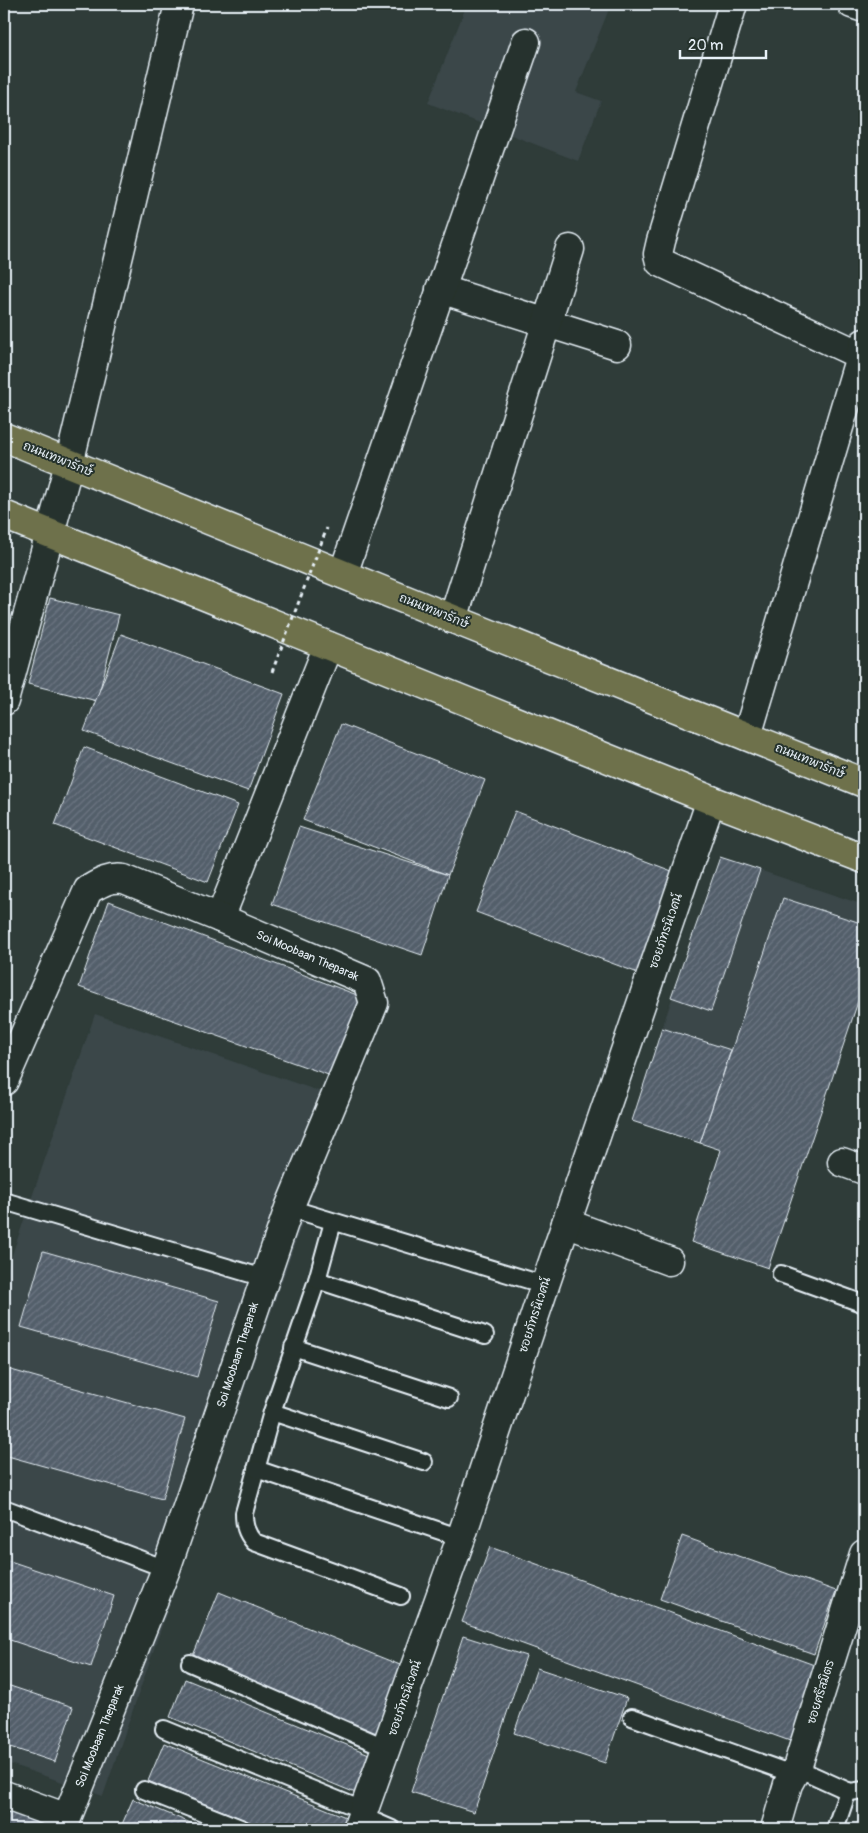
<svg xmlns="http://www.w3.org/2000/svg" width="868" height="1833" font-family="Pangolin,'Playpen Sans Thai',sans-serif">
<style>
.built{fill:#3a4648}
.building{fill:url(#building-hatch);stroke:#e8f1f8}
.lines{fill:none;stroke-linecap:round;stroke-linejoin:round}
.lane-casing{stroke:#e8f1f8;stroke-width:20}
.street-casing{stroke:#e8f1f8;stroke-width:31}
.primary-casing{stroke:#e8f1f8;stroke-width:31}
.lane{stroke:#26332d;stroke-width:16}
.street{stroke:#26332d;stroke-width:28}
.primary{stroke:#6e714b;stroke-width:28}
.path-bridge{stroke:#e8f1f8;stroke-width:3;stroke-dasharray:4 4;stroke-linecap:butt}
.labels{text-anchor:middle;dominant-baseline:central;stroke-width:4;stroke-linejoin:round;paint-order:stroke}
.street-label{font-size:12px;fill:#e8f1f8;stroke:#26332d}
</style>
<defs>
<pattern id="building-hatch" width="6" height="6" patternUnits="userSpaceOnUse" patternTransform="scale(1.25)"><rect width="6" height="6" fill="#535e6b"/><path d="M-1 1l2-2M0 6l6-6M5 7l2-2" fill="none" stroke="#6c7681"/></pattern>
</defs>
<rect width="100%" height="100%" fill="#2f3c39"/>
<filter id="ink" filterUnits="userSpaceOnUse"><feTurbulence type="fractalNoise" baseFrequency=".02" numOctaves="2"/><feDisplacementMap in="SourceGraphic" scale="10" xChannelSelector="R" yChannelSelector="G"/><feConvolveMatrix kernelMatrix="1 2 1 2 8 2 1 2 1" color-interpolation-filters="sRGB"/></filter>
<g filter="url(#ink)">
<g class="built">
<path d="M467,4H611L576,92L601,101L578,161L428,103Z"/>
<path d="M720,857L864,905V984L768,1268L691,1242L721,1150L700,1143L731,1050L662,1028Z"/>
<path d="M95,1014L345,1100L103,1796L4,1762V1278Z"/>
</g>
<g class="building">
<path d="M50,598L119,615L97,701L28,684Z"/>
<path d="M121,634L284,694L248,791L84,731Z"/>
<path d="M341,724L485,780L448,875L303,820Z"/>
<path d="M84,747L238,805L208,882L55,825Z"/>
<path d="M515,811L677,873L638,973L476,912Z"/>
<path d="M299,827L448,875L422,955L272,904Z"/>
<path d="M720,857L760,870L711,1011L671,997Z"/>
<path d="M783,898L864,924V984L768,1268L691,1242L721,1150L700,1143Z"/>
<path d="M109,901L365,998L337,1078L79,987Z"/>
<path d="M662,1028L731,1050L700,1143L632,1121Z"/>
<path d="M43,1251L219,1301L197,1377L21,1327Z"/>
<path d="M4,1368L185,1419L162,1499L4,1455Z"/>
<path d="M682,1536L836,1591L814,1654L660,1599Z"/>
<path d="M490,1547L817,1666L790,1741L462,1622Z"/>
<path d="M4,1559L114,1596L91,1667L4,1638Z"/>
<path d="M219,1592L405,1667L376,1738L190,1663Z"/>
<path d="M463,1636L526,1656L474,1812L411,1792Z"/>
<path d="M537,1668L627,1698L605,1763L514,1733Z"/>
<path d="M185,1679L374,1756L358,1794L170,1717Z"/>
<path d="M4,1684L73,1707L55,1762L4,1745Z"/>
<path d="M164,1743L353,1820L348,1829H267L148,1781Z"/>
<path d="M133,1799L205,1829H120Z"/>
<path d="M4,1802L54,1819L51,1829H4Z"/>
</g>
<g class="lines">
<defs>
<g id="lane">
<path d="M4,1201L264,1278"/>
<path d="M289,1208L545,1285"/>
<path d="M333,1222L317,1280L272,1412L244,1513C244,1525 246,1533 254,1542L401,1596"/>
<path d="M781,1274L864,1304"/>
<path d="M317,1280L485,1335"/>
<path d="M293,1347L449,1398"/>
<path d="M272,1412L424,1462"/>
<path d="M256,1469L461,1538"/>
<path d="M4,1508L166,1569"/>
<path d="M190,1663L387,1748"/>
<path d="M632,1717L795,1775"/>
<path d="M164,1729L365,1811"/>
<path d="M797,1768L850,1792L864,1790"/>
<path d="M144,1790L243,1829"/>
<path d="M362,1816L392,1829"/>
<path d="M835,1829L848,1791"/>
</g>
<g id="street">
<path d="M733,4L661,241L658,254L660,262L860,355"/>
<path d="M852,4L864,8"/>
<path d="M440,289L617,345"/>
<path d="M343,574L526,42"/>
<path d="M453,619L570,249"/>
<path d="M4,701L69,464L179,4"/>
<path d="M747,736L864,343"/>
<path d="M220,918L328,646"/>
<path id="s1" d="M4,1081L88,890C100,883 109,877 124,879L220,918L367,981L374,1003L289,1208L166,1569L67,1818L4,1795"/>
<path d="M842,1162L864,1170"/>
<path d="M566,1223L669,1261"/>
<path d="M357,1829L461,1538L545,1285L711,800"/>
<path d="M775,1829L788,1784L797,1768L864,1554"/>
</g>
<g id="primary">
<path d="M4,437L453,619L864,783"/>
<path d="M4,515L711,800L864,859"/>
</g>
</defs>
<use href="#lane" class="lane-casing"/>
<use href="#street" class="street-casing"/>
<use href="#primary" class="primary-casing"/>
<use href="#lane" class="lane"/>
<use href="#street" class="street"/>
<use href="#primary" class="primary"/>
<path class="path-bridge" d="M272,672L327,528"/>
</g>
</g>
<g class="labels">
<g class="street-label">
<text transform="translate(58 459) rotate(22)">ถนนเทพารักษ์</text>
<text transform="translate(434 611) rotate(22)">ถนนเทพารักษ์</text>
<text transform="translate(810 761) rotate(22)">ถนนเทพารักษ์</text>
<text transform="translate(666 931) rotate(-71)">ซอยภัทรนิเวศน์</text>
<text stroke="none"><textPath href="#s1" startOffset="446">Soi Moobaan Theparak</textPath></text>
<text transform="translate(535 1315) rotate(-72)">ซอยภัทรนิเวศน์</text>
<text transform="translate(238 1355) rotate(-72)">Soi Moobaan Theparak</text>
<text transform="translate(821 1692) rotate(-73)">ซอยศรีสมิตร</text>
<text transform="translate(405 1698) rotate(-71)">ซอยภัทรนิเวศน์</text>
<text transform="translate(100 1736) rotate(-68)">Soi Moobaan Theparak</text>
</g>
</g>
<rect width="868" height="1833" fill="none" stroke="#26332d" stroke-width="20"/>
<rect x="10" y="10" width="848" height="1813" fill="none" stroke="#e8f1f8" stroke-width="2" filter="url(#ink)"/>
<path d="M680 50v8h86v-8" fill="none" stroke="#e8f1f8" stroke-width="2.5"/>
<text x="688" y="50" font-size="15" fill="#e8f1f8" stroke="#26332d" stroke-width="4" paint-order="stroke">20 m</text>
</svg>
